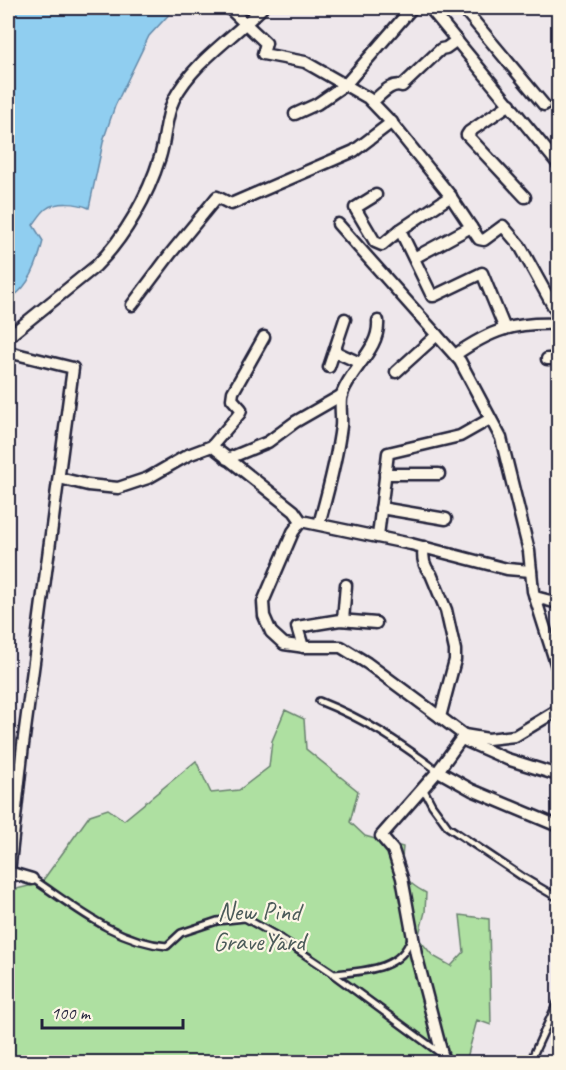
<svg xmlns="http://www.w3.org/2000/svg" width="566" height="1070" font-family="Caveat,sans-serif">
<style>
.green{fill:#aee0a1;stroke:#68816e;stroke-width:1.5}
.water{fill:#90cef0;stroke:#6489a8;stroke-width:1.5}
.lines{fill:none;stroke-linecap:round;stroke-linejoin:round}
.service-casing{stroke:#22223b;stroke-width:10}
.minor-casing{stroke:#22223b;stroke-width:15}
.service{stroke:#fcf5e5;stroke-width:5}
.minor{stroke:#fcf5e5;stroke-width:10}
.labels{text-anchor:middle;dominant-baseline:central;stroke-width:4.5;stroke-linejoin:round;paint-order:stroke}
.park-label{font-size:26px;fill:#4c5b5a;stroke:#fcf5e5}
</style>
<rect width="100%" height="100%" fill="#eee7eb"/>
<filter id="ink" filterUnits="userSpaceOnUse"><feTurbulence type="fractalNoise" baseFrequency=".0167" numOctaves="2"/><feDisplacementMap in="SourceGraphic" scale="12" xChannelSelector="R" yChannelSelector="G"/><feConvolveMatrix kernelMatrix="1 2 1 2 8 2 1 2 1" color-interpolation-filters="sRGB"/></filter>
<g filter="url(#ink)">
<path class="green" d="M285,710L304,719L306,749L358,791L350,822L365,836L403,847C400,873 403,881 426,893L425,912L418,938L433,956L451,966L464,952L460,915L489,919L491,1025L477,1020L466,1062H8V932L12,890L41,883L90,815L108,809L124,820L196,761L211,793L239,790L269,767L272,741Z"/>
<path class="water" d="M8,8H175L149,36L115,106L104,138L89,208C78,203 56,201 46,209C41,213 37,220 33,225L43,241C38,263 29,290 8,299Z"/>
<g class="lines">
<defs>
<g id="service">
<path d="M319,701C367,720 397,741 438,771"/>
<path d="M423,788L432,805L448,827L524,878L558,898"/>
<path d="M33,879C75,907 116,942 167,946L181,933L217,921L245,918L277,936L334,974C362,971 401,971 411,938"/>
<path d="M334,975L440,1053"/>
<path d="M530,1062L558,1001"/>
</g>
<g id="minor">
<path d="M229,8L266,43L263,54L305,62L368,98L391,122L449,194L479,239L484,240L503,226L520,246L558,315"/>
<path d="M430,8L558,164"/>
<path d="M463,8L544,105"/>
<path d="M372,102C381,95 391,82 402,86L441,49L446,48L457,40"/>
<path d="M510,104L469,132L467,135L525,197"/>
<path d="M295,114L317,104L346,84L412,8"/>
<path d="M376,195L355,208L375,242L382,245L400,230L451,196"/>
<path d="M338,224L460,361L501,438L529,551L533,591L558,670"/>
<path d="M400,230L432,296H434L482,273L505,329"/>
<path d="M414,258L471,227"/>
<path d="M132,305L171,253L217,197L231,204L354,151L392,122"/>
<path d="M8,337L96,266C125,237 148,196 160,157C166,138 165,117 174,99C194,61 233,38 262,8"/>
<path d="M8,352L73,368L23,745L9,873"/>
<path d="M336,352L360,363"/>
<path d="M455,355C491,330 514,322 558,324"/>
<path d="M547,359H558"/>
<path d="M329,367L345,319"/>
<path d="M396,372L437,335"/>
<path d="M212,446L240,413L241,409L232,399L233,392L264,337"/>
<path d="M227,459L268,442L295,422L342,395"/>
<path d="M385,474H439"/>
<path d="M59,478L88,485L118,488L148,478L188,455L212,446L294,511L301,521L411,544L507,569L531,571"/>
<path d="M381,508L446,519"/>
<path d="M301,521L293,532L263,602L264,616L271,632L284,644L305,647H341L367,663L440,717L464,735L466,741L507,759L558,775"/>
<path d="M319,524C328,492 337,459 341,426C342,416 339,403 342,394C351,368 380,349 378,321"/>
<path d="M378,536L388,453L460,436L490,419"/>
<path d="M424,547C422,557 424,567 431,574L446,610L455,650V660L440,717"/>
<path d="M535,597L558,603"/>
<path d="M343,620L346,585"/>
<path d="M303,647L297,627L340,620L376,623"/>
<path d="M438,771L472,790L558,826"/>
<path d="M8,872L32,879"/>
<path d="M444,1062L416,954L402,878L393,850L381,836L438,771L464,735L488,739L515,736L558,710"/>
</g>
</defs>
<use href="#service" class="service-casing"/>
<use href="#minor" class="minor-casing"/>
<use href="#service" class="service"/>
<use href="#minor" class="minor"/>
</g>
</g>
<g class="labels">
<g class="park-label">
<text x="259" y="911">New Pind<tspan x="259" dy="30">GraveYard</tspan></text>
</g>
</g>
<rect width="566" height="1070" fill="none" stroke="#fcf5e5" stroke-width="30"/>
<rect x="15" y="15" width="536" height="1040" fill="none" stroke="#22223b" stroke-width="2" filter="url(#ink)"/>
<path d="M42 1019v9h141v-9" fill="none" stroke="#22223b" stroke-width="3"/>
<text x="51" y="1019" font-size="18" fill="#22223b" stroke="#fcf5e5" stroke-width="4.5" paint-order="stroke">100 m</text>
</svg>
